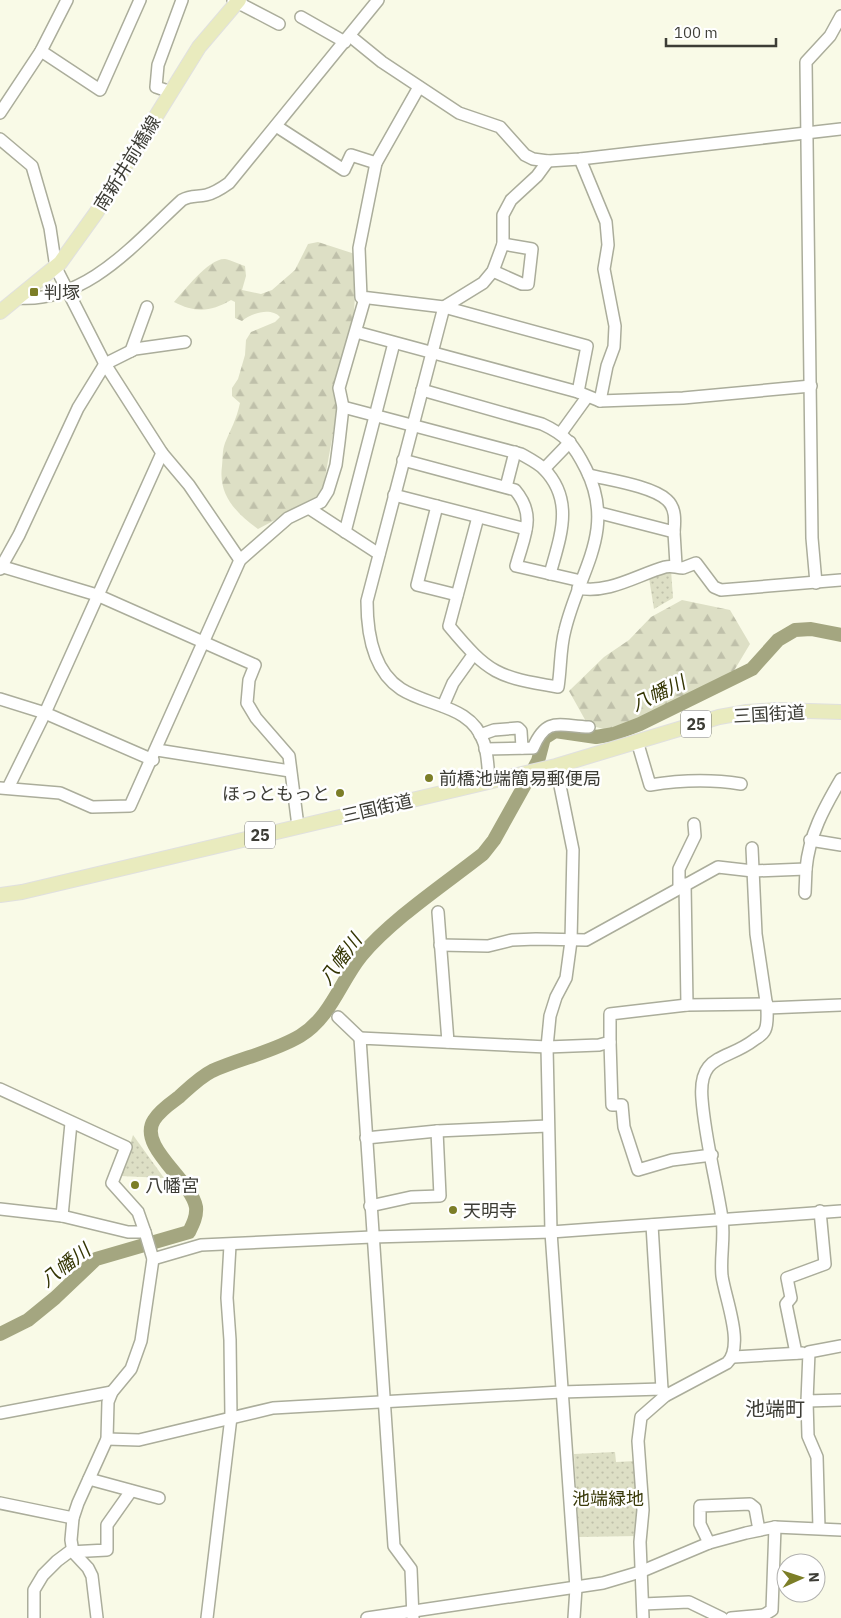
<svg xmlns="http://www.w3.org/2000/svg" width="841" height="1618" font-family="'IBM Plex Sans','Noto Sans JP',sans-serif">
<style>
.forest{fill:url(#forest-firs)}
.park{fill:url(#park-dots)}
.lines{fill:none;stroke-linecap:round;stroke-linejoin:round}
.river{stroke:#a4a680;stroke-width:14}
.minor-casing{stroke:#abad9b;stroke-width:14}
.major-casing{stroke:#e0e0df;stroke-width:16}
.minor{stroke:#fff;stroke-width:11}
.major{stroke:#e9ebbe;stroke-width:14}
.poi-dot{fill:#7c7e27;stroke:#fff;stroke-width:2}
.labels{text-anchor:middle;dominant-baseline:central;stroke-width:5;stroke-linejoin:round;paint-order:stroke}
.shield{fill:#fff;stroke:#777772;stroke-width:1}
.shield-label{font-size:16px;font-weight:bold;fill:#3d3d36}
.street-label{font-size:18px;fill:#3d3d36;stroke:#fff}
.poi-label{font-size:18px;fill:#3d3d36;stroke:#fff;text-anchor:start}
.park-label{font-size:18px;fill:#393a09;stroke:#fff}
.water-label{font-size:19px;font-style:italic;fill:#343503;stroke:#fff}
.quarter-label{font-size:20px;fill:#3d3d36;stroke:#fff}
</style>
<defs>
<pattern id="forest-firs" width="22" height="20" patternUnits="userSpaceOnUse" patternTransform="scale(1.25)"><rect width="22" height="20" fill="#dddfc5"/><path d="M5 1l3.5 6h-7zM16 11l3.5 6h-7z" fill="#bfc0aa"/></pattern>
<pattern id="park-dots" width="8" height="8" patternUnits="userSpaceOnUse" patternTransform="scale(1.25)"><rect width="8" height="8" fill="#dddfc5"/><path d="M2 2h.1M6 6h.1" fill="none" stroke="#bfc0aa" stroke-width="1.8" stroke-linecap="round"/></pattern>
</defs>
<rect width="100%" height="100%" fill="#f9fae7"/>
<g class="forest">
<path d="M318,242L358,255L353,324L324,483L318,497L258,529C236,513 218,495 222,466C223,458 222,451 225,443C231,428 236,421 240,403L232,396V388L238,379L245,355L246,340L251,332L275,322L280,317C271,307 251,313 242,321L235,318V302L231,300C211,312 195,313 174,302C184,291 209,258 225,259C231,260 239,264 245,266L246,276L242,290L261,294L272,290L295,270L308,244Z"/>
<path d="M682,600L730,610L750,644L732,674L698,693L665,705L624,734L588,725L569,691L604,657L629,640L651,617Z"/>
</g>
<g class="park">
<path d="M671,570L673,598L654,609L649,578Z"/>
<path d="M133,1135L164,1178L120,1176Z"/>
<path d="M615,1452L616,1462L636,1461L640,1508L638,1536L579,1537L574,1454Z"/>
</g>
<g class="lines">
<path class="river" d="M0,1334L28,1320L55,1298L96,1259L189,1232C193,1224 197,1216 196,1207C191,1180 137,1146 154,1120C160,1110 171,1103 179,1097C189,1088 200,1077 212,1071C241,1058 273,1052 300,1036C331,1017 340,982 361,956C392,919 445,884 483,854L494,840L538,761L544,738L555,731L596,737L614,734L640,724L752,669L778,640L795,630L811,629L841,635"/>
<defs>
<g id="minor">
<path d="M233,0L279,24"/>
<path d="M301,17L345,42"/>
<path d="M350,36L382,62L459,113L500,127L525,155L533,159L548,161L580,159L841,129"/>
<path d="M41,51L100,90L140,0"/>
<path d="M419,87L376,163L359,248L361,297L444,307L587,346L578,392"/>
<path d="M171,92L156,87L158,65L182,0"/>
<path d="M0,113L41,51L67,0"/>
<path d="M276,126L344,170L351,155L376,163"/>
<path d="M0,139L32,166L50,228L56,268L105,364L162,453L189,485L240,560"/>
<path d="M580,159L606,222L608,245L604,269L615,326L614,347L607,366L600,401"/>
<path d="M493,271L522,284H528L532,249L503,244"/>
<path d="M18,298C87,303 136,242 182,200C191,195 197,197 206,195C215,193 222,188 229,183L378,0"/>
<path d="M356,332L578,392L600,401L683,398L811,386"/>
<path d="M131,351L147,307"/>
<path d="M422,390L542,424C566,435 574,445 586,469C617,531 579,571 565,630C560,648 561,669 558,687C497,677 489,674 449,626L478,517"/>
<path d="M343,407L521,454C528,458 538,463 544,469C575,501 560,537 550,574"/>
<path d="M561,433L587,397"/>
<path d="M403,460L515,490C537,516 524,536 516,566L581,581"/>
<path d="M544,469L570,442"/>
<path d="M589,475C609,480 652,486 667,500C676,508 675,521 674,532L600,513"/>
<path d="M506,487L515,452"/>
<path d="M394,495L526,529"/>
<path d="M437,506L417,585L457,595"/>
<path d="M310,509L379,554"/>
<path d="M345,532L394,343"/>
<path d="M674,532L676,565"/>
<path d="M0,566L97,595L255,665L249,680L247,703L256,718L289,756L298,826"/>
<path d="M0,569L19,535L78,408L105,364L135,349L185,342"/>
<path d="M816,583L812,538L806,62L830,36L841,16"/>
<path d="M578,588C609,594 637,575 665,567C673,565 676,568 683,568L696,563L714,587L721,590L841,580"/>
<path d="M0,699L45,713L153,760"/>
<path d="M443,706L453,683L473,655"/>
<path d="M480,735L494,730L518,728L521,731L522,748"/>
<path d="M637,741L650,785C681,780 710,779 741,784"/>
<path d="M485,749L533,748C547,716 559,726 589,727"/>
<path d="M157,750L290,771"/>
<path d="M556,766L573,850L571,941L566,978L556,997L550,1016L547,1047L551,1232L576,1588L574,1618"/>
<path d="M489,781C488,769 488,755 484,743C472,705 429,707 401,689C372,670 367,632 367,601L444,307L483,283L493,271L503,244V215L511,200L537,176L548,161"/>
<path d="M0,788L60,793L92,807L130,806L240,560L288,518L321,502L328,491L336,465L339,442L343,407L339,388L365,298"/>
<path d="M8,788L45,713L162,453"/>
<path d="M810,840L841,845"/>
<path d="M752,848L756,934L767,1008L841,1005"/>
<path d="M685,884L687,1005"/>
<path d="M679,888V869L695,836L694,824"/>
<path d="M805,893L806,869"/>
<path d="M438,912L448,1042"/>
<path d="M440,945L488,946L512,940L536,939L586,940L718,867L753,871L806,869C809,835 824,808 841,779"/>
<path d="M338,1017L360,1038"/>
<path d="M610,1042L612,1105H622L624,1127L638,1170L672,1160L712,1155"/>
<path d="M0,1089L126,1147L112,1183L138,1212L145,1232"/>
<path d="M366,1138L437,1131L548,1126"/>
<path d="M370,1206L411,1197L440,1196L437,1131"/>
<path d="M0,1209L62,1216L128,1232H145L153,1259L141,1341L131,1369L112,1392L108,1402L107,1439L78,1503L73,1518L71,1540L73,1552L88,1568L92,1576L97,1618"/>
<path d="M62,1216L71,1123"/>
<path d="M652,1225L662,1389"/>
<path d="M153,1259L201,1245L372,1237L551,1232L841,1211"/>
<path d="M841,1346L809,1352L807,1401L841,1400"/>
<path d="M796,1353L786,1304L791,1298L787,1278L825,1264L820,1211"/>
<path d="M734,1357L802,1353"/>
<path d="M807,1401L808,1436L817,1457L819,1528"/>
<path d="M0,1413L112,1392"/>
<path d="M107,1439L139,1440L273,1408L308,1406L561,1392L662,1389L665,1396"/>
<path d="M89,1479L159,1498"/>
<path d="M0,1503L73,1518"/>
<path d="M709,1543L700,1524V1506L750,1504L755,1508L759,1530"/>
<path d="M643,1604L689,1602L722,1618"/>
<path d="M34,1618V1590L43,1575L57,1561L69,1552L107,1550V1525L131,1491"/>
<path d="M207,1618L231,1417L230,1340L227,1298L230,1245"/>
<path d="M367,1618L603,1583L640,1572L709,1543L746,1533L775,1527L841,1530"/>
<path d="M413,1618L411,1569L394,1546L360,1038L547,1047L599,1045L610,1042V1014L687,1005L767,1004"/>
<path d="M643,1618L640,1542L643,1510L638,1441L641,1417L665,1396L727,1363C745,1346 725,1298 722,1276C720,1257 725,1237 722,1218C716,1179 705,1139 702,1099C698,1053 727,1061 754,1040C758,1037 763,1035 765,1030C768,1024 767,1014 767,1008"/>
<path d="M731,1618L764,1615"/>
<path d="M764,1618V1615L772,1610L775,1527"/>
</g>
<g id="major">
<path d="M0,312L60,263L96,213L199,47L239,0"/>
<path d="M0,895L22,892L556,766L719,717L747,712L776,710L841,712"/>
</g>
</defs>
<use href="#minor" class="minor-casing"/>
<use href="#major" class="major-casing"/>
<use href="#minor" class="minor"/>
<use href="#major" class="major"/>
</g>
<g class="poi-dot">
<rect x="29" y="287" width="10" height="10" rx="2.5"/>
<circle cx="429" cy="778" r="5"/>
<circle cx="340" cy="793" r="5"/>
<circle cx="135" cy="1185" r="5"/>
<circle cx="453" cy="1210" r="5"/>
</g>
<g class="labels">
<g class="shield">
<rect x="681" y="710.5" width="30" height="27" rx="4"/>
<rect x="245" y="821.5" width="30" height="27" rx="4"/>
</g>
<g class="shield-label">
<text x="696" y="724">25</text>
<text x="260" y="835">25</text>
</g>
<g class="street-label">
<text transform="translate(127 163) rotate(-58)">南新井前橋線</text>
<text transform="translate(769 714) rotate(-3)">三国街道</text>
<text transform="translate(377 808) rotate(-13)">三国街道</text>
</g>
<g class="poi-label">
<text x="44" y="292">判塚</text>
<text x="439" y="778">前橋池端簡易郵便局</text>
<text x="330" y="793" text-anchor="end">ほっともっと</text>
<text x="145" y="1185">八幡宮</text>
<text x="463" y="1210">天明寺</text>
</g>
<g class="park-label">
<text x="608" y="1498">池端緑地</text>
</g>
<g class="water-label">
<text transform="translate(658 693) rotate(-25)">八幡川</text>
<text transform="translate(340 959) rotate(-54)">八幡川</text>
<text transform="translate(65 1265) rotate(-38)">八幡川</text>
</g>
<g class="quarter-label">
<text x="775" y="1408">池端町</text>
</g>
</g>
<g transform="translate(801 1578) rotate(87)"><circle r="24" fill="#ffffff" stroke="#b1b1af"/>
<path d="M0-4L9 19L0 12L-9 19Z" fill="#7c7e27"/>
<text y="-8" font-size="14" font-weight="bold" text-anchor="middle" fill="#3d3d36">N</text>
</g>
<path d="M666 38v8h110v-8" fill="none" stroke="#3d3d36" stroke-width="2.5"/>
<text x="674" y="38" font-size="15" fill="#3d3d36" stroke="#ffffff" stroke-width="4" paint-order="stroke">100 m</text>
</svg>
